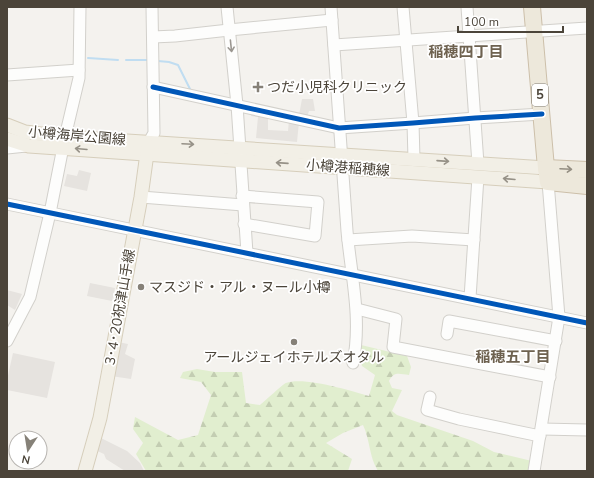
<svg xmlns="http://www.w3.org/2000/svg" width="594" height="478" font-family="'Nunito Sans','Noto Sans JP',sans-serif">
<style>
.forest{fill:url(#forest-firs)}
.parking{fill:#e6e3df}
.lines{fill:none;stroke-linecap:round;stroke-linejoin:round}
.stream{stroke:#c0ddf1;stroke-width:2}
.minor-casing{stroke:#d2d0cb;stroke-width:13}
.major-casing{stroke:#d6cebb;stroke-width:15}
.highway-casing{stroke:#ccbfa9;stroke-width:18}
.minor{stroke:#fdfdfc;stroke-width:11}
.major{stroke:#f2efe6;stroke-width:13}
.highway{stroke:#ede8db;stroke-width:16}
.cycleway-casing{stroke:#fff;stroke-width:8}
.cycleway{stroke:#0057b8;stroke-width:5}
.oneway{stroke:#9b9791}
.oneway2{stroke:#969187}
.oneway3{stroke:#948e82}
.poi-dot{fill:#868178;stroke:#fff;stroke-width:1.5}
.labels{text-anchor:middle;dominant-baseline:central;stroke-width:3.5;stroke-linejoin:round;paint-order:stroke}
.shield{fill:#fff;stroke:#817c74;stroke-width:1}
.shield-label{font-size:13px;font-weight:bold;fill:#4b4439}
.poi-label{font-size:14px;fill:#4b4439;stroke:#fff;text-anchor:start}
.street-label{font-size:14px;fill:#4b4439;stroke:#fff}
.neighbourhood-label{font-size:15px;font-weight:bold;fill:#6e6250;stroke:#fff}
</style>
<defs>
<pattern id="forest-firs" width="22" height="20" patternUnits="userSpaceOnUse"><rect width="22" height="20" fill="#e1eecf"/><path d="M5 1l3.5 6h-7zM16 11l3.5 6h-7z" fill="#c3cdb2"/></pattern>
</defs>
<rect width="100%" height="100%" fill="#f4f2ee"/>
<path class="forest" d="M361,345L407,356L411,367L409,375C399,374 394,371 389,381L392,388L402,390L392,411L397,415L473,441L494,452L532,461L530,471H378C369,457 370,439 363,425L343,433L326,443L352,459L348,471H146L136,454L143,443L133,429L135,417L178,440L198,435L211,395L201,382L180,378L183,372L197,369L215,372H242L246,403L260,405C265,401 283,384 286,383C303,376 352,391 369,396L375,375L362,366L358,353Z"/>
<g class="parking">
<path d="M302,99H313L315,111H309L307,117L299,115Z"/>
<path d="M252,112L268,115V130L288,131L289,120L299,122L297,142L256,138L258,117L251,116Z"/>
<path d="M79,170L91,173L87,191L64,186L67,174L77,176Z"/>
<path d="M90,283L115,288L112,301L87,296Z"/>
<path d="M7,290L22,294L15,310L7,305Z"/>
<path d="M118,342L128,344L125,354L135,359L131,379L111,376Z"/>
<path d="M13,353L55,362L47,398L7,390V380Z"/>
<path d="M99,437L127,451L140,463L144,471H125L106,459L104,454L95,450Z"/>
</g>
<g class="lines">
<g class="stream">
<path d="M88,58L118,60"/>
<path d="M126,60H147"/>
<path d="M158,61L169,62L178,65L190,89"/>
</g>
<defs>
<g id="minor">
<path d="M227,7L237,105L247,253"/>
<path d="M331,7C337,82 341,156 347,231C351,275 362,319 353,363"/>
<path d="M403,7L413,123L414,159"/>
<path d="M467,7L478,164"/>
<path d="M153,37L175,36L229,30L332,20"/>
<path d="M334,45L587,28"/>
<path d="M7,75L79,70"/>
<path d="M153,87L339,128L413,123L475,118L542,114"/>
<path d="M149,142L154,133L152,7"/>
<path d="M7,148L26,146"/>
<path d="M242,196L318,202L315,236L244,224"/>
<path d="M141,197L243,205"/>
<path d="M7,204L587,323"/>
<path d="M348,240L412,236L474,240"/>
<path d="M470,298L478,177"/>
<path d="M357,309L396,319L393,347L550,377"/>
<path d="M447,334L449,321L556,341"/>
<path d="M7,341L30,297L50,213L65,137L79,78L80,7"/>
<path d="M430,397L427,410L459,419L540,436"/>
<path d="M542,429L587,430"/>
<path d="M534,471L559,317L548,182"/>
</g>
<g id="major">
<path d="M7,125L25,132L65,137L546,168"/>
<path d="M7,139L29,146L548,182"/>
<path d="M85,471L100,418L141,197L148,146"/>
</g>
<g id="highway">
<path d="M532,7L546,168L548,182L587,186"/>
<path d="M546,168L587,170"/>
</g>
</defs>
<use href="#minor" class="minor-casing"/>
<use href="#major" class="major-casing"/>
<use href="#highway" class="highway-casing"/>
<use href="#minor" class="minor"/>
<use href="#major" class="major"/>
<use href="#highway" class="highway"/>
<defs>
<g id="cycleway">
<path d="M153,87L339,128L413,123L475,118L542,114"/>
<path d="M7,204L587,323"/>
</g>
</defs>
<use href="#cycleway" class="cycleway-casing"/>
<use href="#cycleway" class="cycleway"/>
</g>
<defs><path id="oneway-shaft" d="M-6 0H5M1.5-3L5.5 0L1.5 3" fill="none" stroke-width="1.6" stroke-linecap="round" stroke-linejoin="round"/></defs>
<use class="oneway" href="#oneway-shaft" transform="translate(231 46) rotate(84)"/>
<g class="oneway2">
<use href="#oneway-shaft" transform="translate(188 144) rotate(3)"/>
<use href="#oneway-shaft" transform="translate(81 149) rotate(-175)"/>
<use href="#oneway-shaft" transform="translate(443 161) rotate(4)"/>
<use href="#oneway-shaft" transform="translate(282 163) rotate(-176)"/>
<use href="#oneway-shaft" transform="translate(509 179) rotate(-175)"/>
</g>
<use class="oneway3" href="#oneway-shaft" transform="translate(566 169) rotate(3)"/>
<g class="poi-dot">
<path d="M256 81h4v4h4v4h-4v4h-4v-4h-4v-4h4z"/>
<circle cx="141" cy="287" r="4"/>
<circle cx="294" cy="342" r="4"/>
</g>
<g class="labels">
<rect class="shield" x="532" y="84" width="16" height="22" rx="3"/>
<g class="shield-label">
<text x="540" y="95">5</text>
</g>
<g class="poi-label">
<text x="267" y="87">つだ小児科クリニック</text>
<text x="149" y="287">マスジド・アル・ヌール小樽</text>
<text x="294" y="357" text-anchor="middle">アールジェイホテルズオタル</text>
</g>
<g class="street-label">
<text transform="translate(77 136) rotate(5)">小樽海岸公園線</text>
<text transform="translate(348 168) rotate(4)">小樽港稲穂線</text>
<text transform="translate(120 307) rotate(-80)">3･4･20祝津山手線</text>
</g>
<g class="neighbourhood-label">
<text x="466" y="52">稲穂四丁目</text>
<text x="513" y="357">稲穂五丁目</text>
</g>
</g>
<rect width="594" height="478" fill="none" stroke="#4b4439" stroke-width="16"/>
<g transform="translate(28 450) rotate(192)"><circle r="19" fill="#ffffff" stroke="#b7b4b0"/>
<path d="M0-3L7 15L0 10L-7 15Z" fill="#868178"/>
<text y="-6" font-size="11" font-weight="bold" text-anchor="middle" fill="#4b4439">N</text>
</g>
<path d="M458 26v6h105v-6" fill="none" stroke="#4b4439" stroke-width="2"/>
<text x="464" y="26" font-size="12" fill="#4b4439" stroke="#ffffff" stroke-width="3" paint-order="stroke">100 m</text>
</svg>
